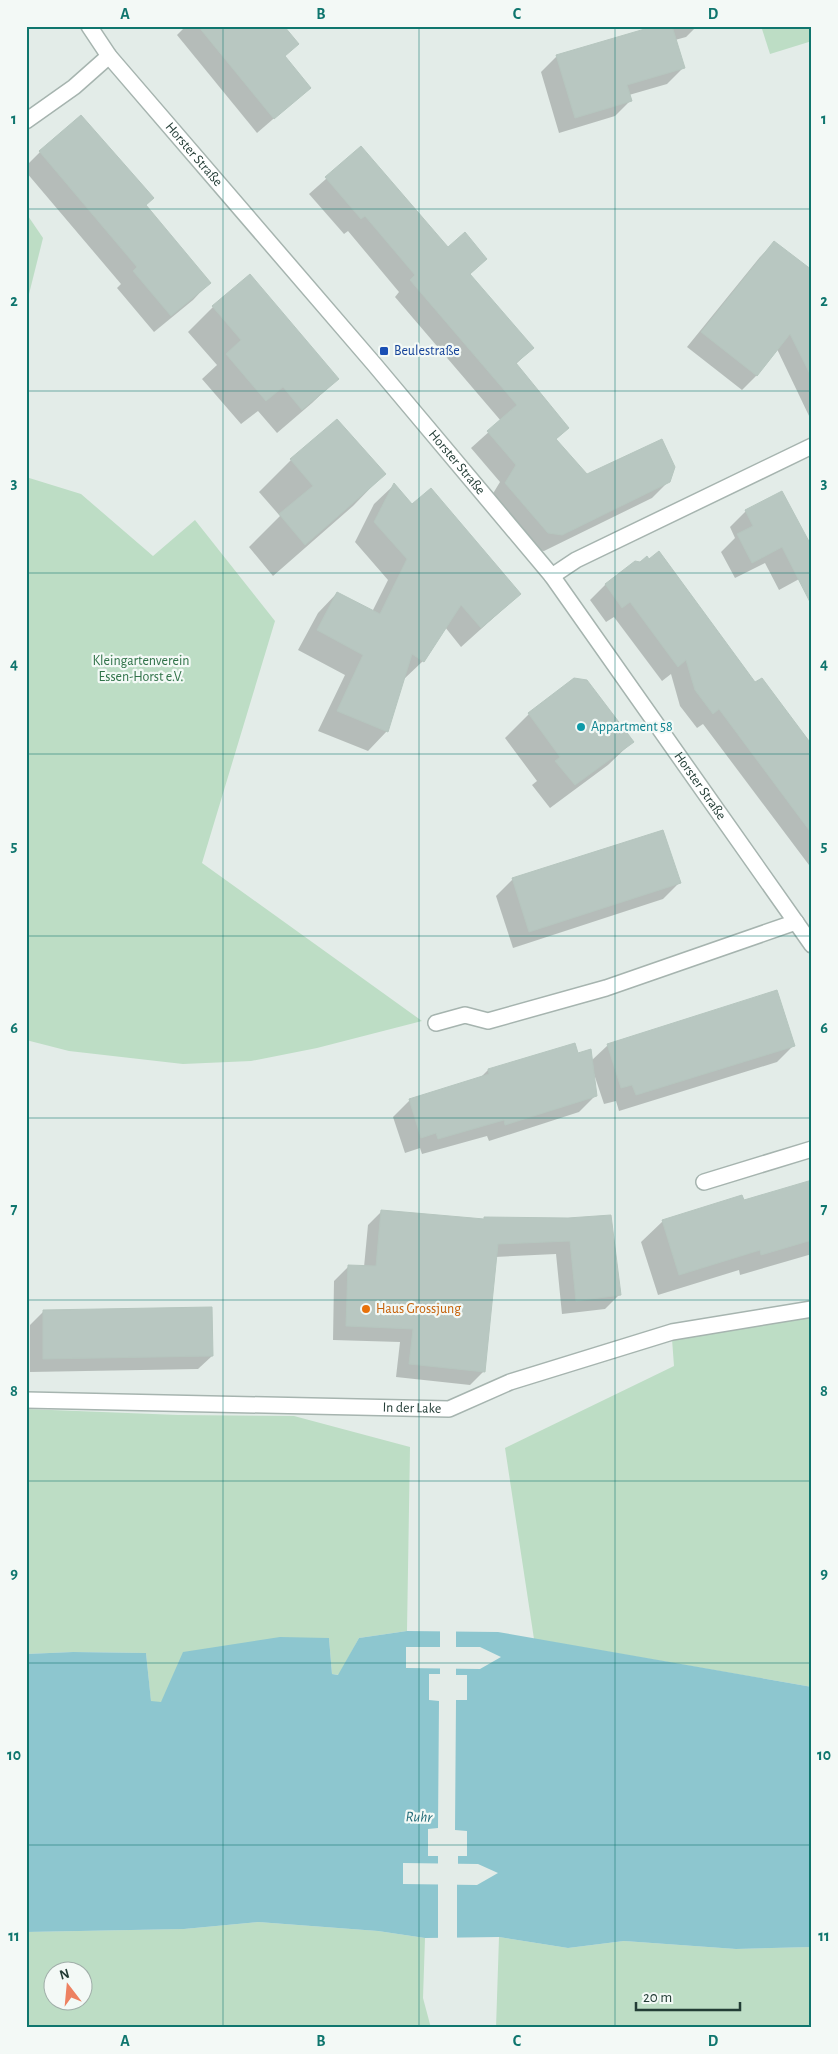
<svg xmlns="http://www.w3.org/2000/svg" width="838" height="2054" font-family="'Alegreya Sans',sans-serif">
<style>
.green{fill:#bdddc5;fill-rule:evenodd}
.water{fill:#8dc6cf;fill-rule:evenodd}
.pier{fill:#e3ece8}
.shadow{fill:#0003}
.building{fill:#b8c7c1;stroke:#b6c6bf}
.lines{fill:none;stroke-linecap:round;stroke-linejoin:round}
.minor-casing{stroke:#a6b4af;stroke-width:18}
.minor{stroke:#fff;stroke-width:15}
.grid{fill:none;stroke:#0f766e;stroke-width:1;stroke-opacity:0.55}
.transit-dot{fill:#1a4fb4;stroke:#f3f9f6;stroke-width:2}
.culture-dot{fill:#0f9aa8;stroke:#f3f9f6;stroke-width:2}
.food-dot{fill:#e8710a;stroke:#f3f9f6;stroke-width:2}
.labels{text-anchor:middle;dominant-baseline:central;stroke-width:4.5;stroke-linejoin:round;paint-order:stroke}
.street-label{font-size:14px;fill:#233d36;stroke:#f3f9f6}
.transit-label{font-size:14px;fill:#164399;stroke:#f3f9f6;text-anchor:start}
.park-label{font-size:14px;fill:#2f7248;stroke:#f3f9f6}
.culture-label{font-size:14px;fill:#0d838f;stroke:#f3f9f6;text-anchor:start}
.food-label{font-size:14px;fill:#c56008;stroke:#f3f9f6;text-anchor:start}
.water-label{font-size:15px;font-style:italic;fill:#1f6a77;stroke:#f3f9f6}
.neatline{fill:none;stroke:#0f766e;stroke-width:2}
.grid-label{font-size:16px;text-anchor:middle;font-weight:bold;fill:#0f766e}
</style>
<rect width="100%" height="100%" fill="#e3ece8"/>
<g class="green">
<path d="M761,26H812V41L770,54Z"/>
<path d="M26,213L43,238L26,306Z"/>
<path d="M26,477L81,494L153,556L195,520L275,621L202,863L422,1021L317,1048L251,1061L183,1064L69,1051L26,1040Z"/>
<path d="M812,1315V1687L534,1639L505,1448L674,1366L672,1339Z"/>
<path d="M26,1409L178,1415L294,1416L410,1447L407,1631L359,1638L339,1675L332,1674L329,1638L161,1702H151L146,1653L73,1652L26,1654Z"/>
<path d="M258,1922L378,1931L425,1938L423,1998L431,2028H26V1932L184,1929ZM52,1972H82V2002H52Z"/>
<path d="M499,1937L568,1948L624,1941L736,1949L812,1947V2028H496Z"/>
</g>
<path class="water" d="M407,1631L498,1632L812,1687V1947L736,1949L624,1941L568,1948L499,1937L425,1938L378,1931L258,1922L184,1929L26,1932V1654L73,1652L146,1653L151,1701L161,1702L183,1652L280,1637L329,1638L332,1674L338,1675L359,1638ZM406,1647H480L501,1657L480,1669L406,1668ZM403,1863L478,1864L498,1873L477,1885L403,1884Z"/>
<g class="pier">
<rect x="440" y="1629" width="16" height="20"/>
<path d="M440,1666H456V1675H467V1700H456L455,1830L467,1831V1856H458V1866H438V1856H428V1829L438,1828L439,1701L429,1700V1674H440Z"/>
<rect x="438" y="1882" width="19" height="58"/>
</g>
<g class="shadow">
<path d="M186,26H257L309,88L257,133L177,35Z"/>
<path d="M644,26H697L686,37L675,40L683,68L667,84L629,95L631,100L615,116L559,133L541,72L557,56L646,30Z"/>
<path d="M361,148L448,249L486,259L469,275L532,348L515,365L568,428L555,440L587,476L669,481L652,498L544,551L532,549L489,500L500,482L471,448L501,421L395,297L399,292L348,231L344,234L309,194Z"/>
<path d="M40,152L145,205L209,283L193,300L154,332L117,288L121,284L26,172V166Z"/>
<path d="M774,243L812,272L810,418L777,349L756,376L742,390L687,347L760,257Z"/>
<path d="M250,276L337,379L312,403L277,433L258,411L241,424L202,379L217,365L188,332L213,307Z"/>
<path d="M291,460L384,474L353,506L273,576L249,547L280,516L259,492Z"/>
<path d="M394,485L412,506L520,594L461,647L445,627L423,661L403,680L387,731L368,751L318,731L345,675L298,650L318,613L337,593L372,612L388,580L355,542L374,504Z"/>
<path d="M782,493L801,578L779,590L765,563L735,578L721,552L735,538L730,527L746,511Z"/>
<path d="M635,563L755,684L812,747V869L703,724L697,728L680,706L671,674L662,681L614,617L606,622L590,600L605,585Z"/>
<path d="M529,714L632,742L608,765L550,808L532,785L537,781L505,738Z"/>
<path d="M513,879L679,883L663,899L513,948L496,896Z"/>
<path d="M574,1045L577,1055L591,1061L608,1045L793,1046L777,1062L619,1111L616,1101L604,1104L593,1071L595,1096L579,1112L489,1141L487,1136L422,1154L420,1148L405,1153L393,1117L410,1100L480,1078L488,1070Z"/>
<path d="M812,1181V1254L740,1275L739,1270L658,1295L641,1242L663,1221L743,1202Z"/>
<path d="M381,1212L483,1220L485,1218L568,1219L619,1295L605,1309L562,1314L556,1254L495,1257L484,1371L470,1385L396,1377L400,1342L333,1340L334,1281L348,1267H364L368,1225Z"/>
<path d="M44,1311L212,1356L198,1369L30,1372V1325Z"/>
</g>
<g class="building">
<path d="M198,26H284L299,44L285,56L311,88L274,119Z"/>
<path d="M655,26H672L685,68L627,85L632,101L575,118L556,55Z"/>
<path d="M81,115L154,198L146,205L211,283L171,316L133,271L137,267L39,151Z"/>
<path d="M361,146L448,247L465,232L487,259L470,274L534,348L516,363L569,428L556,439L587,474L662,439L675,467L670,482L562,535L548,533L505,483L516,465L487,431L517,405L410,280L415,275L365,216L361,219L325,177Z"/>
<path d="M774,241L812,270V378L790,334L757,376L701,332Z"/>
<path d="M250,274L339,379L302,410L283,387L266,401L226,354L241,340L212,306Z"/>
<path d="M337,419L386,474L305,545L279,514L313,486L290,459Z"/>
<path d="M394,483L412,504L431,488L521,594L481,628L461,605L424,662L412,654L388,732L337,711L363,655L317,630L337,592L380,614L407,559L374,522Z"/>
<path d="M782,491L812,547V606L782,547L752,563L737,534L753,526L745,510Z"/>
<path d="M659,551L755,682L762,678L812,745V834L719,709L713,714L695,690L686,660L678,667L630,602L622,608L605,584L635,561L640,562L647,556L649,559Z"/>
<path d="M574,678L587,680L634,742L575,785L555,761L560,757L528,713Z"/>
<path d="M663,830L681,883L529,932L512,878Z"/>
<path d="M777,990L795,1046L636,1095L632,1085L621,1088L607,1044Z"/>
<path d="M575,1043L578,1053L591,1049L597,1096L505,1125L504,1120L438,1139L436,1133L421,1138L409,1099L489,1074L488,1069Z"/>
<path d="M812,1180V1240L761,1255L760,1250L679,1275L662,1220L742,1195L744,1200Z"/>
<path d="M381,1210L484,1219V1217L568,1218L611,1215L621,1295L576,1301L570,1241L498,1244L485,1372L409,1364L413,1329L346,1326L348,1265L376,1266Z"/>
<path d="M212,1307L213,1356L43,1359V1310Z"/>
</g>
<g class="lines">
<defs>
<g id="minor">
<path id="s1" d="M89,26L109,56L374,364L552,576L812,945"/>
<path d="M26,121L74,87L109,56"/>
<path d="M552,576L576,560L812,446"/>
<path d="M436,1023L465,1015L488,1021L606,988L796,922"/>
<path d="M704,1182L812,1149"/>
<path id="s2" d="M26,1400L449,1409L510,1382L672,1332L812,1309"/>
</g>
</defs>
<use href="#minor" class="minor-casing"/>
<use href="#minor" class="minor"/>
</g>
<path class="grid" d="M223,26V2028M419,26V2028M615,26V2028M26,209H812M26,391H812M26,573H812M26,754H812M26,936H812M26,1118H812M26,1300H812M26,1481H812M26,1663H812M26,1845H812"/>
<rect class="transit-dot" x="379" y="346" width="10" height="10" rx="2.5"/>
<circle class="culture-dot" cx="581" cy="727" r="5"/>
<circle class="food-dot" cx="366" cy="1309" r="5"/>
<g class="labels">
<g class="street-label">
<text stroke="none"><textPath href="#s1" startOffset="166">Horster Straße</textPath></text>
<text stroke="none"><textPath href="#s1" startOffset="571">Horster Straße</textPath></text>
<text stroke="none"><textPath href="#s1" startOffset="976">Horster Straße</textPath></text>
<text stroke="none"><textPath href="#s2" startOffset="386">In der Lake</textPath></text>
</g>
<g class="transit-label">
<text x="394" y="351">Beulestraße</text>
</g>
<g class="park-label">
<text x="141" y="661">Kleingartenverein<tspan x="141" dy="16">Essen-Horst e.V.</tspan></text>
</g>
<g class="culture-label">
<text x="591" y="727">Appartment 58</text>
</g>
<g class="food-label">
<text x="376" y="1309">Haus Grossjung</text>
</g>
<g class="water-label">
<text transform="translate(419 1817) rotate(1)">Ruhr</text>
</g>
</g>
<rect width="838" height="2054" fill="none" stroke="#f3f9f6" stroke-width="55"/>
<g transform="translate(68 1986) rotate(344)"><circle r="24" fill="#f3f9f6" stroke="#a0aea9"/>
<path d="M0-4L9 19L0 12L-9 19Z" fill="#ed8161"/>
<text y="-8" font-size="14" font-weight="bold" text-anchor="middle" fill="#233d36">N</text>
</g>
<path d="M636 2002v8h104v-8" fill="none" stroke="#233d36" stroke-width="2.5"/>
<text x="643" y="2002" font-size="15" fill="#233d36" stroke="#f3f9f6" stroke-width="4" paint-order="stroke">20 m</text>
<rect x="28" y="28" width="782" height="1998" class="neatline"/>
<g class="grid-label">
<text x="125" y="19">A</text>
<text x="321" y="19">B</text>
<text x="517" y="19">C</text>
<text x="713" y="19">D</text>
<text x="14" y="124">1</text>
<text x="824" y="124">1</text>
<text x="14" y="306">2</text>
<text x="824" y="306">2</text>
<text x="14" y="488">3</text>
<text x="824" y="488">3</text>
<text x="14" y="669">4</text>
<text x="824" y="669">4</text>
<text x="14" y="851">5</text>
<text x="824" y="851">5</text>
<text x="14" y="1033">6</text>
<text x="824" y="1033">6</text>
<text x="14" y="1214">7</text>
<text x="824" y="1214">7</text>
<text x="14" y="1396">8</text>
<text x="824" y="1396">8</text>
<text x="14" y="1578">9</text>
<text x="824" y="1578">9</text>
<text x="14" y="1760">10</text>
<text x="824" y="1760">10</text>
<text x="14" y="1941">11</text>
<text x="824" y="1941">11</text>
<text x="125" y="2046">A</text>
<text x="321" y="2046">B</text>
<text x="517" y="2046">C</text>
<text x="713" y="2046">D</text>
</g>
</svg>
